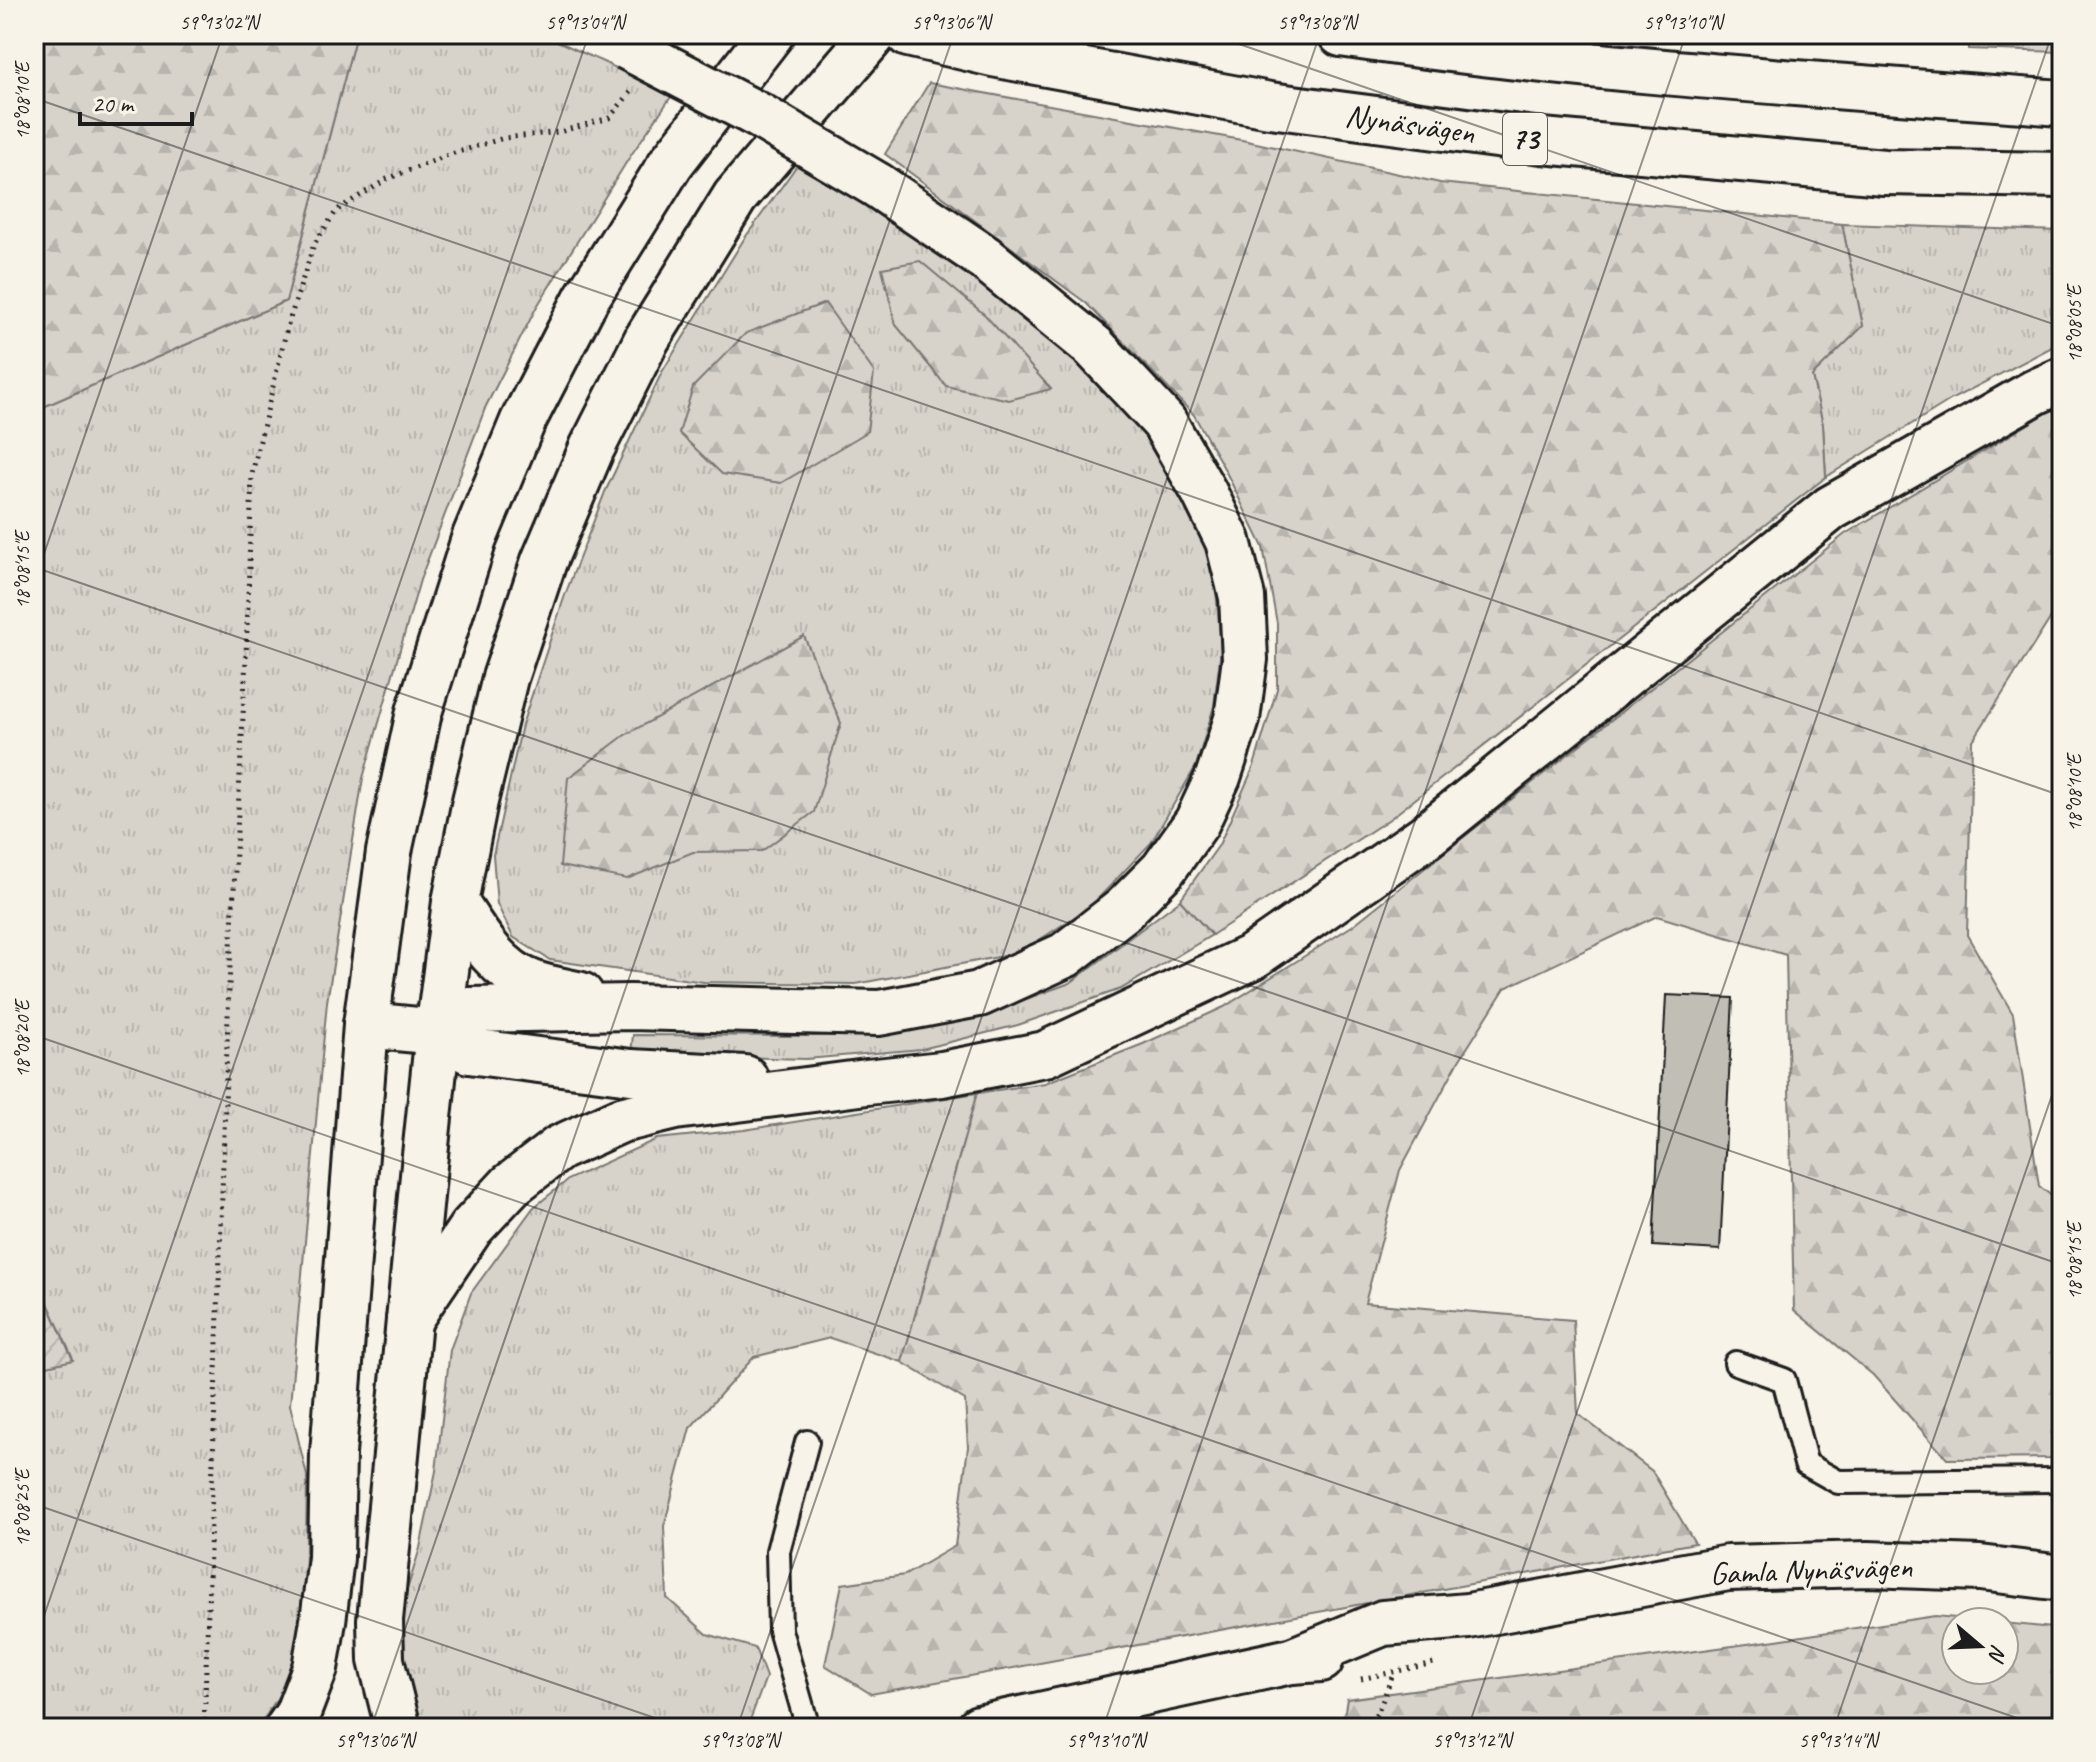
<svg xmlns="http://www.w3.org/2000/svg" width="2096" height="1762" font-family="Caveat,sans-serif">
<style>
.grass{fill:url(#grass-tufts);stroke:#7a7874;stroke-width:2}
.forest{fill:url(#forest-firs);stroke:#7a7874;stroke-width:2}
.garden{fill:url(#garden-furrows);stroke:#7a7874;stroke-width:2}
.building{fill:#c0beb5;stroke:#1c1c1c;stroke-width:2}
.lines{fill:none;stroke-linecap:round;stroke-linejoin:round}
.lane-casing{stroke:#1c1c1c;stroke-width:28}
.secondary-casing{stroke:#1c1c1c;stroke-width:50}
.highway-casing{stroke:#1c1c1c;stroke-width:50}
.path{stroke:#1c1c1c;stroke-width:5;stroke-dasharray:2 6;stroke-linecap:butt}
.lane{stroke:#f7f3e8;stroke-width:22}
.secondary{stroke:#f7f3e8;stroke-width:44}
.highway{stroke:#f7f3e8;stroke-width:44}
.highway-bridge-casing{stroke:#1c1c1c;stroke-width:50;stroke-linecap:butt}
.highway-bridge{stroke:#f7f3e8;stroke-width:44}
.ticks{fill:none;stroke:#1c1c1c;stroke-width:2;stroke-opacity:0.45}
.labels{text-anchor:middle;dominant-baseline:central;stroke-width:6;stroke-linejoin:round;paint-order:stroke}
.shield{fill:#f7f3e8;stroke:#5e5c59;stroke-width:2}
.shield-label{font-size:30px;font-weight:bold;fill:#1c1c1c}
.street-label{font-size:32px;fill:#1c1c1c;stroke:#f7f3e8}
.neatline{fill:none;stroke:#1c1c1c;stroke-width:3}
.ticks-label{font-size:20px;text-anchor:middle;fill:#1c1c1c}
</style>
<defs>
<pattern id="grass-tufts" width="24" height="20" patternUnits="userSpaceOnUse" patternTransform="scale(2)"><rect width="24" height="20" fill="#d7d3cb"/><path d="M3 7l-1-3M5 7V3M7 7l1-3M15 17l-1-3M17 17v-4M19 17l1-3" fill="none" stroke="#b8b5ae"/></pattern>
<pattern id="forest-firs" width="22" height="20" patternUnits="userSpaceOnUse" patternTransform="scale(2)"><rect width="22" height="20" fill="#d7d3cb"/><path d="M5 1l3.5 6h-7zM16 11l3.5 6h-7z" fill="#b8b5ae"/></pattern>
<pattern id="garden-furrows" width="10" height="10" patternUnits="userSpaceOnUse" patternTransform="scale(2)"><rect width="10" height="10" fill="#d7d3cb"/><path d="M-1 1l2-2M0 10L10 0M9 11l2-2" fill="none" stroke="#b8b5ae"/></pattern>
</defs>
<rect width="100%" height="100%" fill="#f7f3e8"/>
<filter id="ink" filterUnits="userSpaceOnUse"><feTurbulence type="fractalNoise" baseFrequency=".0125" numOctaves="2"/><feDisplacementMap in="SourceGraphic" scale="16" xChannelSelector="R" yChannelSelector="G"/><feConvolveMatrix kernelMatrix="1 2 1 2 8 2 1 2 1" color-interpolation-filters="sRGB"/></filter>
<g filter="url(#ink)">
<g class="grass">
<path d="M356,34H542L673,94L629,158L536,308L486,406L420,580L363,778L327,1002L290,1405L307,1476L305,1614L289,1680L258,1728H34V1369L73,1359L34,1272V411L286,301Z"/>
<path d="M1976,34H2062V52L1968,49V35Z"/>
<path d="M803,157L889,210L1038,327L1103,387L1160,453L1193,514L1215,577L1221,649L1214,706L1196,766L1151,843L1090,907L1019,953L856,984L704,982L550,960L513,937L497,904L493,855L522,725L565,595L605,492L662,372L744,239Z"/>
<path d="M1842,224L2062,231V342L1952,399L1826,477L1823,425L1812,376L1863,326Z"/>
<path d="M1180,900L1212,935L1121,989L1018,1025L922,1049L806,1059L631,1054L633,1035L816,1036L912,1030L996,1010L1070,983Z"/>
<path d="M977,1093L902,1362L830,1338L754,1357L690,1428L664,1526L667,1598L707,1634L755,1648L766,1677L747,1728H418L405,1667L403,1603L420,1548L436,1471L450,1350L471,1293L533,1208L569,1179L657,1139L744,1130Z"/>
</g>
<g class="forest">
<path d="M34,34H356L286,301L34,411Z"/>
<path d="M929,83L1247,141L1440,183L1842,224L1863,326L1812,376L1823,425L1826,477L1391,818L1212,935L1180,900L1219,845L1254,766L1277,689V623L1263,547L1225,470L1194,415L1086,303L885,154Z"/>
<path d="M920,261L985,315L1051,389L1009,400L946,386L896,325L882,268Z"/>
<path d="M825,303L874,372L867,432L781,483L722,474L679,433L693,387L746,333Z"/>
<path d="M2062,404V600L1972,742L1967,935L2013,1014L2039,1186L2062,1204V1458L1947,1459L1873,1375L1794,1310L1786,955L1657,916L1505,988L1457,1064L1400,1170L1365,1303L1573,1320L1578,1414L1652,1471L1695,1543L871,1694L825,1665L842,1584L905,1575L955,1546L968,1447L965,1400L902,1362L977,1093L1045,1083L1143,1044L1224,1007L1352,926L1845,534Z"/>
<path d="M804,636L841,723L814,812L762,851L693,852L627,879L560,866L568,778L625,735Z"/>
<path d="M1935,1616L1996,1622H1956V1670H2004V1623L2062,1629V1728H1342L1347,1699L1776,1640Z"/>
</g>
<path class="garden" d="M34,1272L73,1360L34,1369Z"/>
<path class="building" d="M1666,995L1733,998L1720,1250L1653,1246Z"/>
<g class="lines">
<defs>
<g id="lane">
<path d="M1736,1363L1784,1380L1806,1464L1838,1482L2062,1480"/>
<path d="M807,1442L778,1551L780,1630L808,1728"/>
</g>
<g id="secondary">
<path d="M1291,1661L1383,1623L1468,1616L1728,1568L1868,1564L1980,1568L2062,1578"/>
<path d="M979,1728L1291,1661L1321,1659"/>
</g>
<g id="highway">
<path d="M908,34L993,54L1270,105L1542,141L1884,172L2062,175"/>
<path d="M1341,34C1580,70 1821,85 2062,103"/>
<path d="M455,902C475,932 496,970 532,983C547,989 565,991 581,995"/>
<path d="M366,1025L438,1032L469,1051L631,1072L745,1078"/>
<path d="M438,1032L453,1018L469,1010L630,1007L879,1013L979,994L1065,955L1123,910L1163,870L1197,822L1218,777L1237,719L1245,659L1242,597L1228,541L1204,492L1164,422L1094,347L985,258L877,185"/>
<path d="M409,1320L471,1228L511,1185L559,1148L621,1120L675,1107L867,1082L942,1074L1045,1054L1252,957L1426,836L1831,508L2035,392L2062,380"/>
<path d="M288,1728L297,1715L315,1668L323,1621L331,1558L333,1454L366,1025L389,852L419,712L474,539L523,421L586,299L671,163L771,34"/>
<path d="M398,1728L381,1660L380,1620L424,1165L438,1032L455,902L475,801L505,678L544,561L592,448L647,339L735,197L874,34"/>
</g>
</defs>
<use href="#lane" class="lane-casing"/>
<use href="#secondary" class="secondary-casing"/>
<use href="#highway" class="highway-casing"/>
<g class="path">
<path d="M1361,1679L1434,1663"/>
<path d="M204,1728L229,986L246,658L252,474L287,328L314,244L337,210L387,179L451,154L504,138L559,132L609,118L631,92"/>
<path d="M1365,1728L1378,1712L1393,1674"/>
</g>
<use href="#lane" class="lane"/>
<use href="#secondary" class="secondary"/>
<use href="#highway" class="highway"/>
<defs>
<path id="highway-bridge" d="M627,47L760,116L877,185"/>
</defs>
<use href="#highway-bridge" class="highway-bridge-casing"/>
<use href="#highway-bridge" class="highway-bridge"/>
</g>
</g>
<path class="ticks" d="M1210,34L2062,327M34,98L2062,796M34,567L2062,1265M34,583L223,34M34,1035L2046,1728M34,1504L684,1728M34,1645L589,34M371,1728L954,34M737,1728L1320,34M1103,1728L1686,34M1468,1728L2052,34M1834,1728L2062,1066"/>
<g class="labels">
<rect class="shield" x="1503" y="113" width="44" height="52" rx="6"/>
<g class="shield-label">
<text x="1525" y="139">73</text>
</g>
<g class="street-label">
<text transform="translate(1410 124) rotate(8)">Nynäsvägen</text>
<text transform="translate(1811 1570) rotate(-2)">Gamla Nynäsvägen</text>
</g>
</g>
<rect width="2096" height="1762" fill="none" stroke="#f7f3e8" stroke-width="88"/>
<g transform="translate(1980 1646) rotate(109)"><circle r="38" fill="#f7f3e8" stroke="#9f9d96" stroke-width="2"/>
<path d="M0-6L14 30L0 20L-14 30Z" fill="#1c1c1c"/>
<text y="-12" font-size="22" font-weight="bold" text-anchor="middle" fill="#1c1c1c">N</text>
</g>
<path d="M80 112v12h112v-12" fill="none" stroke="#1c1c1c" stroke-width="4"/>
<text x="92" y="112" font-size="24" fill="#1c1c1c" stroke="#f7f3e8" stroke-width="6" paint-order="stroke">20 m</text>
<rect x="44" y="44" width="2008" height="1674" class="neatline"/>
<g class="ticks-label">
<text x="219" y="29">59°13'02"N</text>
<text x="585" y="29">59°13'04"N</text>
<text x="951" y="29">59°13'06"N</text>
<text x="1317" y="29">59°13'08"N</text>
<text x="1683" y="29">59°13'10"N</text>
<text transform="translate(22 101) rotate(-90)" y="7">18°08'10"E</text>
<text transform="translate(2074 324) rotate(-90)" y="7">18°08'05"E</text>
<text transform="translate(22 570) rotate(-90)" y="7">18°08'15"E</text>
<text transform="translate(2074 793) rotate(-90)" y="7">18°08'10"E</text>
<text transform="translate(22 1039) rotate(-90)" y="7">18°08'20"E</text>
<text transform="translate(2074 1261) rotate(-90)" y="7">18°08'15"E</text>
<text transform="translate(22 1508) rotate(-90)" y="7">18°08'25"E</text>
<text x="375" y="1747">59°13'06"N</text>
<text x="740" y="1747">59°13'08"N</text>
<text x="1106" y="1747">59°13'10"N</text>
<text x="1472" y="1747">59°13'12"N</text>
<text x="1838" y="1747">59°13'14"N</text>
</g>
</svg>
